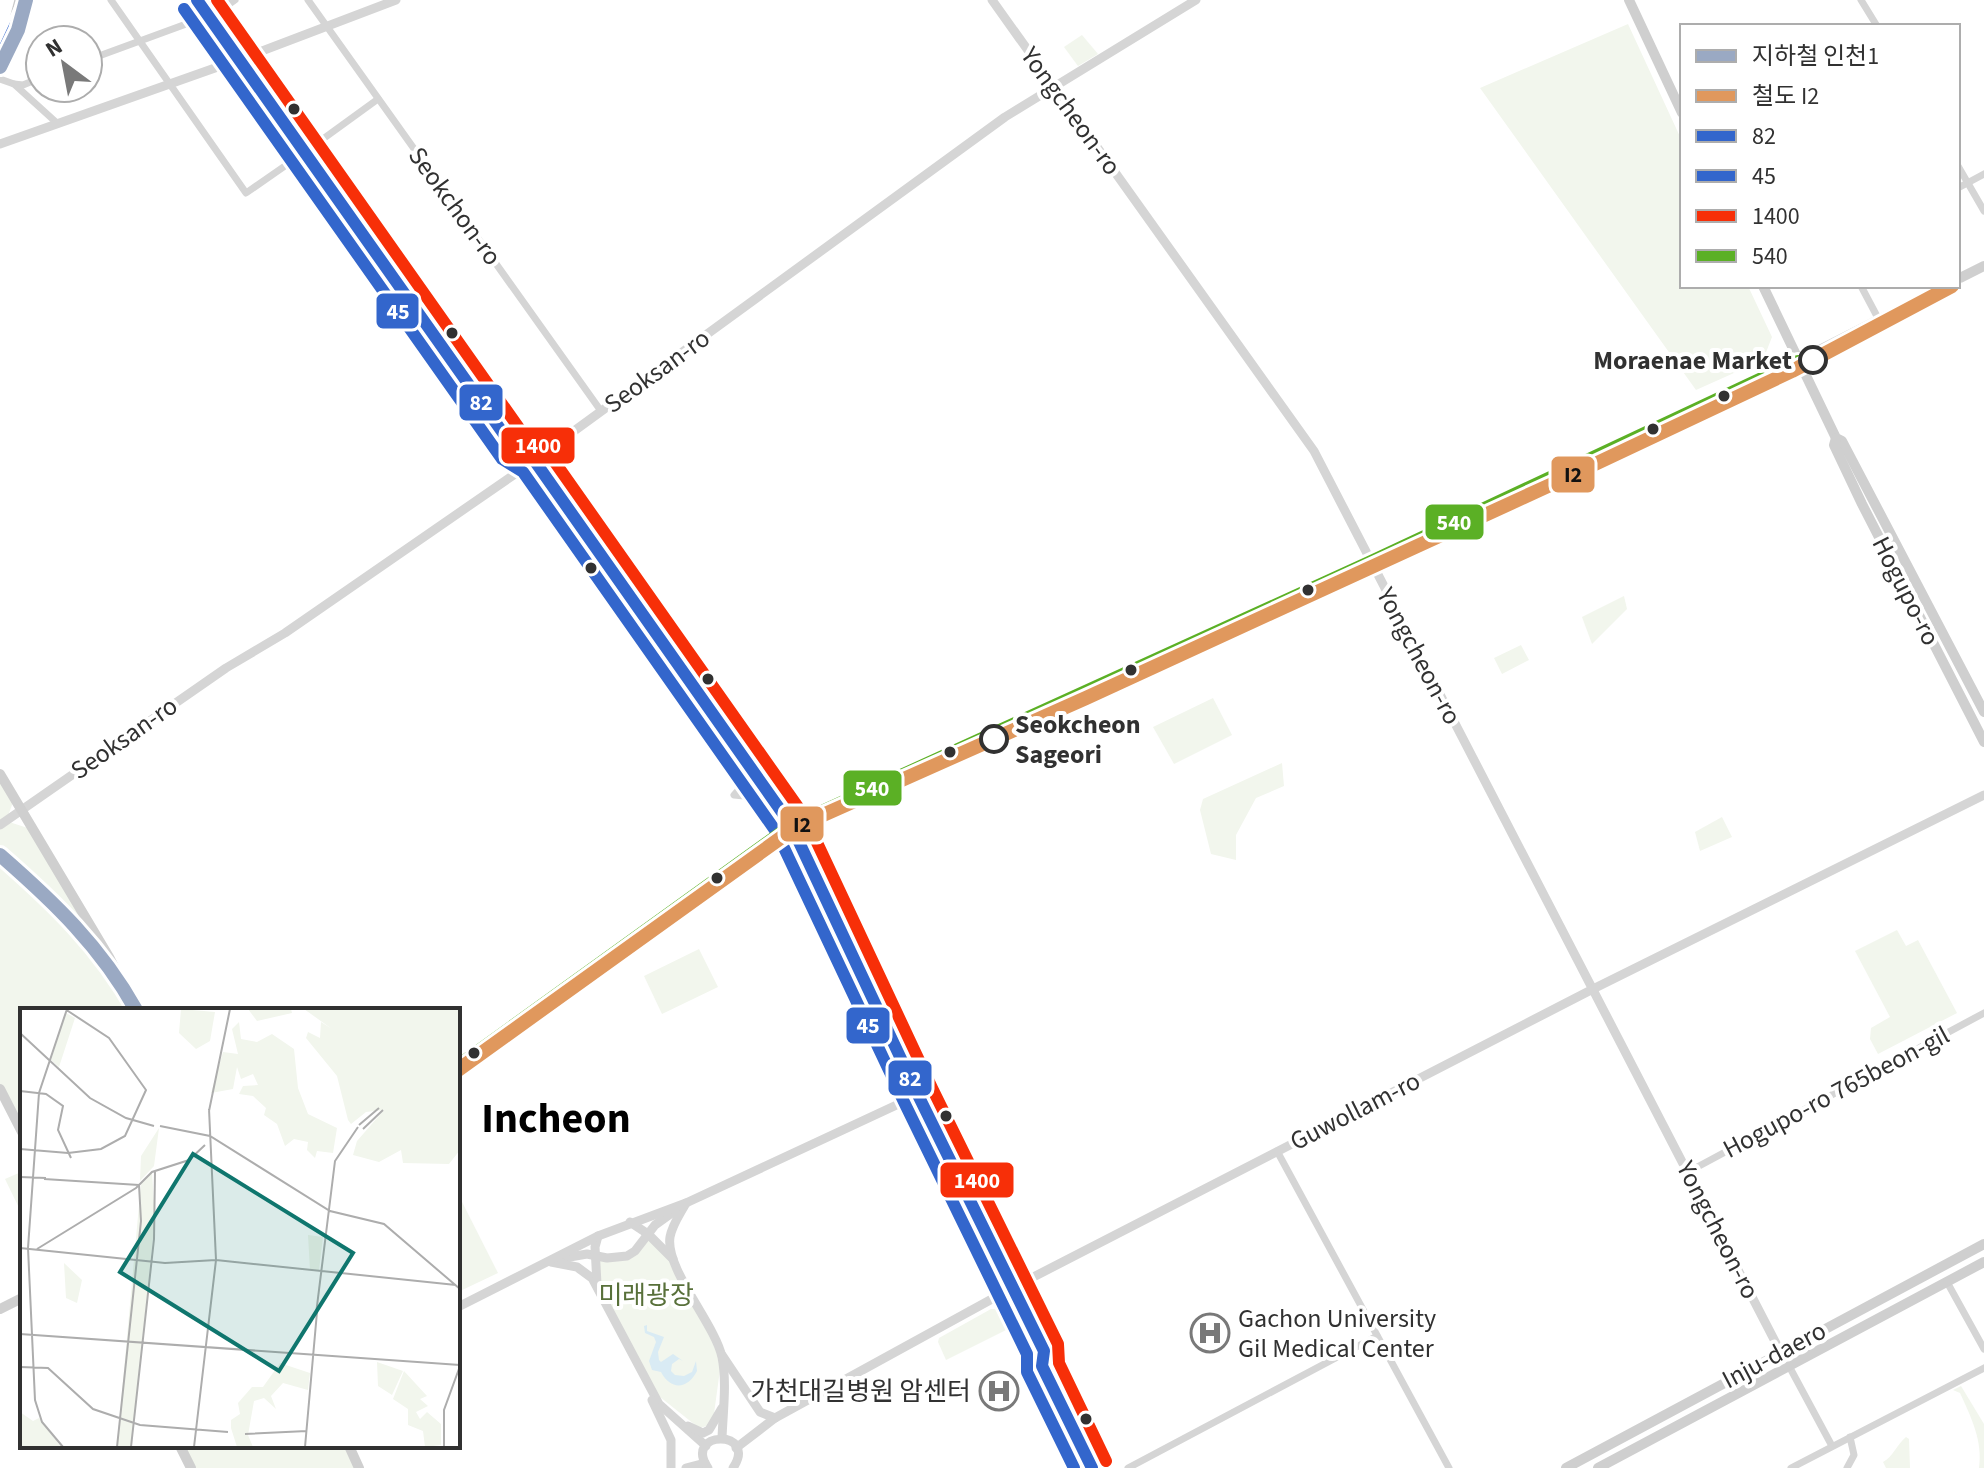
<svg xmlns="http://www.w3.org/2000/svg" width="1984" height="1468" font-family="'Source Sans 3','Noto Sans KR',sans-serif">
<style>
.green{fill:#f2f6ed}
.water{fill:#d9ebf4}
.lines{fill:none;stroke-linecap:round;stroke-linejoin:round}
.minor{stroke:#d5d5d5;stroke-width:7}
.tertiary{stroke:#d5d5d5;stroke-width:9}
.secondary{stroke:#cfcfcf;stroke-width:10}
.primary{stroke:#c9c9c9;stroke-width:11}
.bus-1-casing{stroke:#fff;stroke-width:18}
.bus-2-casing{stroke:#fff;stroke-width:18}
.bus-3-casing{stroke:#fff;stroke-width:18}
.bus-4-casing{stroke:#fff;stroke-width:18}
.bus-1{stroke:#36c;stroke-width:12}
.bus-2{stroke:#36c;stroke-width:12}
.bus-3{stroke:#f72f08;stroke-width:12}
.bus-4{stroke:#5bb025;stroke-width:12}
.rail-1-casing{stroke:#fff;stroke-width:20}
.rail-1{stroke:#e0985d;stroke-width:14}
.metro-1-casing{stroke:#fff;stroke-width:20}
.metro-1{stroke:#9aa9c3;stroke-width:14}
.bus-dot{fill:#313131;stroke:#fff;stroke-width:3}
.stop-dot{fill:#fff;stroke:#313131;stroke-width:4}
.labels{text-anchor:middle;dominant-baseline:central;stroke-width:8;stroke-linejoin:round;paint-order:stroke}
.street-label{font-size:26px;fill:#313131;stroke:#fff}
.stop-label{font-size:26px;font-weight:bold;fill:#313131;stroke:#fff;text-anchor:end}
.park-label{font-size:26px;fill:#58703a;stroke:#fff}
.poi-label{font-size:26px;fill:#313131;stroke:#fff;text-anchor:start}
.town-label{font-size:42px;font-weight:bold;fill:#000;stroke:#fff}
.inset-road{fill:none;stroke:#adadad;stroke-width:2}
.view{fill:#0f766e;fill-opacity:0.15;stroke:#0f766e;stroke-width:4}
.inset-edge{fill:none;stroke:#313131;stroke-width:4}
.line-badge{stroke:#fff;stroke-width:3}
.badge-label{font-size:22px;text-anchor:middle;font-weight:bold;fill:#fff}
.pale-badge-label{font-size:22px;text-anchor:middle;font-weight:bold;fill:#111}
</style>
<rect width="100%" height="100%" fill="#fff"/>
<g class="green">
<path d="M1628,24L1682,141V286H1748L1772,337L1763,360L1696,390L1480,88Z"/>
<path d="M1082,35L1098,54L1078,66L1064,47Z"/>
<path d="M1624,596L1627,609L1592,644L1582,617Z"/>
<path d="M1521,645L1529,660L1502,674L1494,658Z"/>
<path d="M1213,698L1232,735L1174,764L1153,727Z"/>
<path d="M1282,763L1284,786L1256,798L1236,835V860L1211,854L1200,810L1203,799Z"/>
<path d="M0,774L15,797L6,821L34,830L135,1010H22V1132L0,1088Z"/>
<path d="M1722,817L1732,837L1700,851L1695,832Z"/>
<path d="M1897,930L1906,946L1918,940L1957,1013L1878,1054L1870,1039L1871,1028L1890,1017L1855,951Z"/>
<path d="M699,949L718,987L662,1014L644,976Z"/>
<path d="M21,1172L22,1173V1214L5,1179Z"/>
<path d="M458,1194L498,1273L458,1292Z"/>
<path d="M648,1234L675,1261L722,1355L713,1421L707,1426L699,1428L650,1389L597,1287L595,1255L627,1256Z"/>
<path d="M991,1309H996L1006,1330L946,1360L938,1342L939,1338Z"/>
<path d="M1961,1386L1984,1424V1468H1979C1983,1441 1971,1417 1960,1393L1953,1390Z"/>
<path d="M1906,1437L1909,1439L1910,1468H1886L1883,1462C1893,1457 1897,1444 1906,1437Z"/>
<path d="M180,1446H349L359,1468H191Z"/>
</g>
<path class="water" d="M647,1325V1331L664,1337L658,1352L659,1360L661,1362L673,1354L683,1361L679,1359L672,1364L671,1371L675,1375L684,1376L692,1372L696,1361L697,1371C688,1389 671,1391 661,1372L652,1370L649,1361L656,1342L654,1337L645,1333L644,1326Z"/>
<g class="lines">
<g class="minor">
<path d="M111,0L246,193L305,152"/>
<path d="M308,0L601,411"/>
<path d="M1861,0L1877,26"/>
<path d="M221,10L235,0"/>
<path d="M88,60L208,16"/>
<path d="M0,79L14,84L58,124"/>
<path d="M14,84L23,85L40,78"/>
<path d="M316,144L378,99"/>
<path d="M1958,166L1984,211"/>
<path d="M1958,188L1984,174"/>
<path d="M1861,286L1879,320"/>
<path d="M743,758L741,787L734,795L773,799"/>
<path d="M1277,1151L1449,1468"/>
<path d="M1688,1172L1984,1013"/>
<path d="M1947,1282L1984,1349"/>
<path d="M1789,1366L1832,1446"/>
<path d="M1128,1468L1377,1336"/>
<path d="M1791,1468L1984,1368"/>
<path d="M1847,1468L1854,1455L1850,1437"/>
</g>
<g class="tertiary">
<path d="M992,0L1314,451L1780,1351"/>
<path d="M0,144L246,57L396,0"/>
<path d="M0,825L226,668L285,633L515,474L1005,117L1196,0"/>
<path d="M686,1203C680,1214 672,1225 670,1237C665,1269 715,1324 722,1357C727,1382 723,1412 722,1438"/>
<path d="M630,1222L648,1234L673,1259"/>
<path d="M564,1258L587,1254L607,1258L627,1256L635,1251L655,1225L673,1212"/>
<path d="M551,1262L577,1267L592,1278L659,1404L706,1446"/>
<path d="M597,1284L595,1247L598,1236"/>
<path d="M458,1307L598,1236L686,1203L918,1095"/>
<path d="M722,1355L760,1412L775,1418"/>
<path d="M652,1400L671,1440V1468"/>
<path d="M688,1426L703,1433L709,1430L722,1408"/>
<path d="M736,1448L775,1418L1012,1288L1593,989L1984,795"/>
<path d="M686,1468L705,1463"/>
<path d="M708,1468C682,1430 759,1429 733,1468"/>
</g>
<g class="secondary">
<path d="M197,0L515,450L534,460"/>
<path d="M215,0L528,442L534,460L544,477L791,825L1012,1288L1044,1351L1055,1359L1107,1468"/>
<path d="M1629,0L1682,113"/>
<path d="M1958,279L1984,266"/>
<path d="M1763,286L1836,438L1842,441L1984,712"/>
<path d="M1836,438L1834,445L1862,504L1984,742"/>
<path d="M0,774L109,957L136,1010"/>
<path d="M458,1065L791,825L1369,562L1798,361L1945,286"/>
<path d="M0,1089L22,1132"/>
<path d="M0,1309L22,1298"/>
<path d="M1044,1351L1042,1366L1092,1468"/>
<path d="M180,1446L191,1468"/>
<path d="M349,1446L359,1468"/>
<path d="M1566,1468L1984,1244"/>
<path d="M1598,1468L1984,1262"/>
</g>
<path class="primary" d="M0,58L13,27L20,0"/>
<defs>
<g id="bus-1">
<path d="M197,0L515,450L534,460L791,825L918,1095L1044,1351L1042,1366L1092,1468"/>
<path d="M0,58L27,0"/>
</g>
<path id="bus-2" d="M184,9L502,459L523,472L777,833L904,1102L1027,1354V1372L1074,1468"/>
<path id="bus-3" d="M217,0L526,438L547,451L805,817L932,1088L1058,1344L1059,1363L1106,1461"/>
<path id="bus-4" d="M458,1065L791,825L1369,562L1798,361"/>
</defs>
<use href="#bus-1" class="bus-1-casing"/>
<use href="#bus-2" class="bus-2-casing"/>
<use href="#bus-3" class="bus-3-casing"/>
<use href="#bus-4" class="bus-4-casing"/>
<use href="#bus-1" class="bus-1"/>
<use href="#bus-2" class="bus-2"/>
<use href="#bus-3" class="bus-3"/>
<use href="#bus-4" class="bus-4"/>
<defs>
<path id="rail-1" d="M458,1070L796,827L1086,698L1559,481L1792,371L1952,286"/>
</defs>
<use href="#rail-1" class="rail-1-casing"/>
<use href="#rail-1" class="rail-1"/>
<defs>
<g id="metro-1">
<path d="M0,67L18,30L26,0"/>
<path d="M0,855C54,902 101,947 136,1010"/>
</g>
</defs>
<use href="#metro-1" class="metro-1-casing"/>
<use href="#metro-1" class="metro-1"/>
</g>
<defs>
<symbol id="hospital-ring" viewBox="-11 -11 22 22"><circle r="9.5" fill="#fff" stroke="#797979" stroke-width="1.5"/><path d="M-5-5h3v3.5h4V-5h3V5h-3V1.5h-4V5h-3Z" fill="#797979"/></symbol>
</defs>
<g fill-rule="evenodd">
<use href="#hospital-ring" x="1188" y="1311" width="44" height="44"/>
<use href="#hospital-ring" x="977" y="1369" width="44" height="44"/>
</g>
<g class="bus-dot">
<circle cx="294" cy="109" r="7"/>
<circle cx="452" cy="333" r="7"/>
<circle cx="1724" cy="396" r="7"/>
<circle cx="1653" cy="429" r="7"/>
<circle cx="591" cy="568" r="7"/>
<circle cx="1308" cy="590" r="7"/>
<circle cx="1131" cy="670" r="7"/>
<circle cx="708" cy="679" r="7"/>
<circle cx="950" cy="752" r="7"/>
<circle cx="717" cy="878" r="7"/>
<circle cx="474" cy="1053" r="7"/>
<circle cx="946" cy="1116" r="7"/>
<circle cx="1086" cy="1419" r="7"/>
</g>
<g class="stop-dot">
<circle cx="1813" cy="360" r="13"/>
<circle cx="994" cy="739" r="13"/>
</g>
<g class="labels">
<g class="street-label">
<text transform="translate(1071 111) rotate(54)">Yongcheon-ro</text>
<text transform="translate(455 206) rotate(54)">Seokchon-ro</text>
<text transform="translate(657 371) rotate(-36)">Seoksan-ro</text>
<text transform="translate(1906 591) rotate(63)">Hogupo-ro</text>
<text transform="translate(1419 656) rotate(62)">Yongcheon-ro</text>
<text transform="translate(124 738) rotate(-35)">Seoksan-ro</text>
<text transform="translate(1836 1092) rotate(-28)">Hogupo-ro 765beon-gil</text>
<text transform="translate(1355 1111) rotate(-27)">Guwollam-ro</text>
<text transform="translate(1718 1230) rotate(63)">Yongcheon-ro</text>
<text transform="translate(1774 1355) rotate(-28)">Inju-daero</text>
</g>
<g class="stop-label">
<text x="1792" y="360">Moraenae Market</text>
<text x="1015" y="724" text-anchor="start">Seokcheon<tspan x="1015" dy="30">Sageori</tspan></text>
</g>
<g class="park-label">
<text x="646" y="1295">미래광장</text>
</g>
<g class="poi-label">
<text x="1238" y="1318">Gachon University<tspan x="1238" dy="30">Gil Medical Center</tspan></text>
<text x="971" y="1391" text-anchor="end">가천대길병원 암센터</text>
</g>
<g class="town-label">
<text x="556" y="1119">Incheon</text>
</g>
</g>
<g transform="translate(20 1008)">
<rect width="440" height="440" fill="#fff"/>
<path d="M161,1L195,4L190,33L176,41L159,25ZM228,1H271L272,5L237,13ZM284,1H440V142L429,156L383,155L381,142L359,154L333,147L337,133L364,102L346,104L331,116L328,112L317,68L286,30L288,24L300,30L301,14L312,21ZM46,5L55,10L39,59L31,52ZM219,14L221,31L237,34L252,26L274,41L278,80L288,106L317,120L313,145L297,143L295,150L287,142L288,134L274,131L265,138L257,116L244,107L246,100L233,88L219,86L223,78L238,77L233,66L221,71L217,59L213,81L191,85L203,44L218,46L212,21ZM139,120L134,158L120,173L121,148ZM132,164L135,211L111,439H97L121,175ZM288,227L303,229L299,262H290ZM44,255L62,272L57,295L46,290ZM357,354L383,363L372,387L358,378ZM260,355L290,365L288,382L263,375L251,388L256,401L244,390L234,393L228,427L233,439H217L211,420V412L220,406L218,395L232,379H243ZM384,363L407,388L400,391L408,398L396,404L400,411L407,404L421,416V437L405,439L403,423L388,417V401L373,391ZM0,404L13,413L19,410L41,439H0Z" fill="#f2f6ed"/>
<path class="inset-road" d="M0,25L70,90L106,110L134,118M0,83L26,86L43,98L38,122L51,150M189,103L210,1M339,117L359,100M140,118L190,128L310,203L364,216L440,281M343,121L363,102M0,141L48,145L81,141L105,128L126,82L89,30L45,1M0,169L26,170M24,171L119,177M0,240L145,255L196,252L436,277M17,241L116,180L132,164L169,152L185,137M296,306L315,153L338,119M0,326L440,357M0,359L28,360L73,401L120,417L208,424M225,426L287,423M43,439L22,414L15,392L8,240L19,85L47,1M97,439L121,213L119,177M111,439L134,231L135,163M174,439L196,252L189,101M285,439L297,304M424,439V402L440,358"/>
<path class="view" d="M173,146L333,245L259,363L100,264Z"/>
<rect width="440" height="440" class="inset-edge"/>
</g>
<g class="line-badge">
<rect x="375" y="292" width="45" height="38" rx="8" fill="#36c"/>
<rect x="458" y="383" width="46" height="39" rx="8" fill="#36c"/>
<rect x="500" y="426" width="76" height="39" rx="8" fill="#f72f08"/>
<rect x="1550" y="455" width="46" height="39" rx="8" fill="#e0985d"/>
<rect x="1424" y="503" width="61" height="38" rx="8" fill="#5bb025"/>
<rect x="842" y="769" width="61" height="38" rx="8" fill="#5bb025"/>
<rect x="779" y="805" width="46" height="38" rx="8" fill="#e0985d"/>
<rect x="845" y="1006" width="46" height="39" rx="8" fill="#36c"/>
<rect x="887" y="1059" width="46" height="38" rx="8" fill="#36c"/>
<rect x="939" y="1161" width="76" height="38" rx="8" fill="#f72f08"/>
</g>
<g class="badge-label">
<text x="398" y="319">45</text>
<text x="481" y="410">82</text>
<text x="538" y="453">1400</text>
<text x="1454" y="530">540</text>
<text x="872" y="796">540</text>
<text x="868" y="1033">45</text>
<text x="910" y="1086">82</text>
<text x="977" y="1188">1400</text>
</g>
<g class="pale-badge-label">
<text x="1573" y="482">I2</text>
<text x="802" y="832">I2</text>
</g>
<rect x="1680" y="24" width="280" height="264" fill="#ffffff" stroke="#adadad" stroke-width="2"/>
<rect x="1696" y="50" width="40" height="12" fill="#9aa9c3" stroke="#adadad" stroke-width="2"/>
<text x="1752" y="64" font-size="24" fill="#313131">지하철 인천1</text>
<rect x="1696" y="90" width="40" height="12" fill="#e0985d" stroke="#adadad" stroke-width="2"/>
<text x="1752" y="104" font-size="24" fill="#313131">철도 I2</text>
<rect x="1696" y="130" width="40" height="12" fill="#3366cc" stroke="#adadad" stroke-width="2"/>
<text x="1752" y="144" font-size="24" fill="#313131">82</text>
<rect x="1696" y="170" width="40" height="12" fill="#3366cc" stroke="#adadad" stroke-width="2"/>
<text x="1752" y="184" font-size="24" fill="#313131">45</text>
<rect x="1696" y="210" width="40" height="12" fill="#f72f08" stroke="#adadad" stroke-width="2"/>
<text x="1752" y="224" font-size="24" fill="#313131">1400</text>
<rect x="1696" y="250" width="40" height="12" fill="#5bb025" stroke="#adadad" stroke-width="2"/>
<text x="1752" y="264" font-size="24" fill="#313131">540</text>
<g transform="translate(64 64) rotate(328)"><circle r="38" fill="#ffffff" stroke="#adadad" stroke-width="2"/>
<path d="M0-6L14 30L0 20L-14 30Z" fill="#797979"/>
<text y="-12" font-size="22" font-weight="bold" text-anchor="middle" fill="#313131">N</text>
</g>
</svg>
